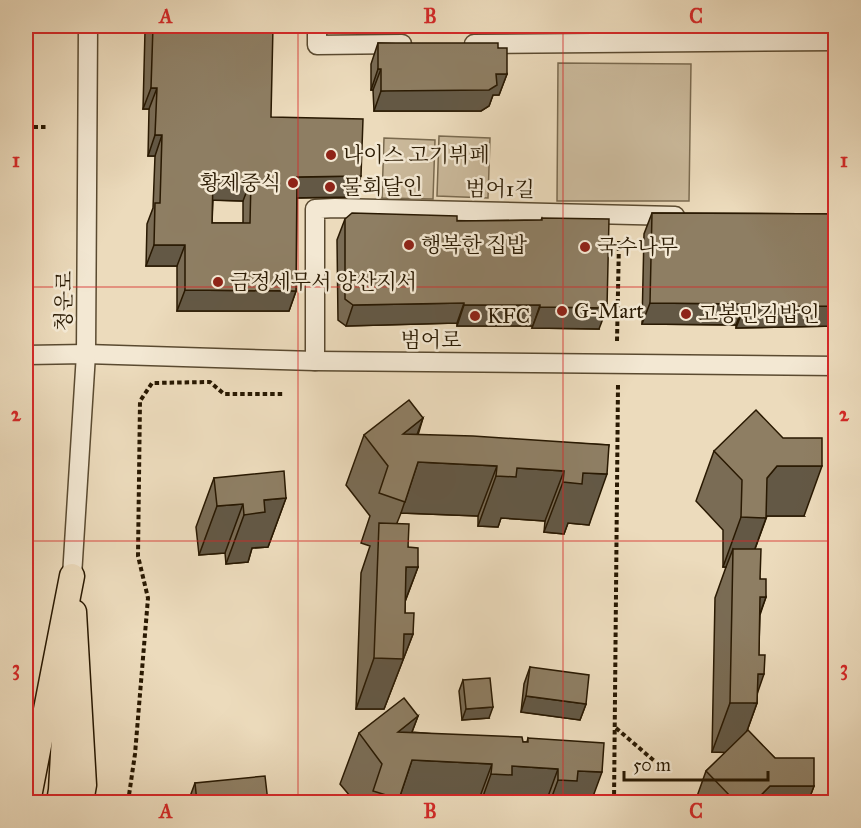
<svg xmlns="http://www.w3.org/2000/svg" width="861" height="828" font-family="'IM FELL Great Primer','Noto Serif KR',serif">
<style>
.green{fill:#cbba9c;stroke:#7a6a4f;stroke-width:1.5}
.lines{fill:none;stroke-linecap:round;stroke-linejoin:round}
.minor-casing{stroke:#5a4a30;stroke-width:21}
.major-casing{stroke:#291902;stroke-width:27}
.path{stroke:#291902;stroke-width:4;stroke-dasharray:4.5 3;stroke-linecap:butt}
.minor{stroke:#f3e8d3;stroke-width:18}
.major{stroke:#ecdbbc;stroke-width:24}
.wall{fill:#7a6c55;stroke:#291902;stroke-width:1.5;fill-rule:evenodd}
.shaded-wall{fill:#635845;stroke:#291902;stroke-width:1.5}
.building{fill:#8e7e63;stroke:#291902;stroke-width:1.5;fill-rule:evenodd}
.grid{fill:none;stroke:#d62828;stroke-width:1.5;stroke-opacity:0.55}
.poi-dot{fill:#8f2418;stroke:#f3e8d3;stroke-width:2}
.labels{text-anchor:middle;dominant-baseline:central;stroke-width:5;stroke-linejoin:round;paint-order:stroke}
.poi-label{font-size:21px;fill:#291902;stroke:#f3e8d3;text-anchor:start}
.street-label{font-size:21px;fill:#291902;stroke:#f3e8d3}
.neatline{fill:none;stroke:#d62828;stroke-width:2}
.grid-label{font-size:20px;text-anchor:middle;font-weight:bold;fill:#d62828}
</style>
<rect width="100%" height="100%" fill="#ecdbbc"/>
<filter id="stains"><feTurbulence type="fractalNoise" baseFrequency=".00333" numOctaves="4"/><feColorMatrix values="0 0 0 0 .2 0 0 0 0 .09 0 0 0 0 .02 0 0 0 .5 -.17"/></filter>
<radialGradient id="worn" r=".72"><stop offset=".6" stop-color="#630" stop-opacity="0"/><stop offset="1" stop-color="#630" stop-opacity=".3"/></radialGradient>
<g class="green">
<path d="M558,63L691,64L689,201H557Z"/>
<path d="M439,136L490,138L488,198L437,196Z"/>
<path d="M384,138L435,140L433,199L382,198Z"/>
</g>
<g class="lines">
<defs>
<g id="minor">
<path d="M317,26V45L402,44"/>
<path d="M474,44L836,41"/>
<path d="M26,355L86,354L315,361L836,366"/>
<path d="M315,361V209L335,208L675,216"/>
<path d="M72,576L86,354L88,26"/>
</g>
<g id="major">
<path d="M74,612L84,785L81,802"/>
<path d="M28,802L72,576"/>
<path d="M59,802L61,790L68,664"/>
</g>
</defs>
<use href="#minor" class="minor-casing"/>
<use href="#major" class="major-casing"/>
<g class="path">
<path d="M26,127H46"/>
<path d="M617,341L619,241"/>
<path d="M616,728L659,765"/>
<path d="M128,802L135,754L148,598L138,556L140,401L152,383L210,382L224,394H284"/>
<path d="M614,802L618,384"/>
</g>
<use href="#minor" class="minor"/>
<use href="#major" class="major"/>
</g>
<g class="wall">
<path d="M147,26H153L271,117L353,197L297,198L296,291L289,311H177V266H146L147,224L153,208L155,156H148L149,109H143L145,31ZM213,200L243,201V223H212Z"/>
<path d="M378,43L498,48L507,74L499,95H493L489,106L481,111H374L373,90H371V64Z"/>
<path d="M835,211L836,326L736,328V325L642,324L644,234L652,213L834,214Z"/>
<path d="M542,218L599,329L532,328L533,326H457V323L346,326L338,320L337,240L345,219L457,221L541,220Z"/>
<path d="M423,418L418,435L609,445L589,525L568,523L564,534L544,532L545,521L501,518L498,527L478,526V516L401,513L397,523L418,567L405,602V613L413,634L384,709H356L361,573L370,546L361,543L370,516L346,485L364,435Z"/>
<path d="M714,451L804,516H767L755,549L760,579L766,597L760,615L757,703L747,731L775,758L814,786L808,802H695L706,771L726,752H712L715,598L726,567H723V530L696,501Z"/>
<path d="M214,478L286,498L268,547L252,548L248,562L226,564L225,553L199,555L196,527Z"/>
<path d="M530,667L586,704L580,720L521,712L524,684Z"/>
<path d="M463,680L489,718L462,720L459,691Z"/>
<path d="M418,716L412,732L523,742H527L528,738L591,802H355L340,784L359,733Z"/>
<path d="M195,783L268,802H188Z"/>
<path d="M836,785V802H829Z"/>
</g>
<g class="shaded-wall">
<path d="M378,69H381L373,90H371Z"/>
<path d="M496,74H507L499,95H493L489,106L481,111H374L381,91Z"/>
<path d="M26,87H29L26,96Z"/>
<path d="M151,88H157L149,109H143Z"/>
<path d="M155,135H162L155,156H148Z"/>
<path d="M361,176L353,197L289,198L297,177Z"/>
<path d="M213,179L251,180L243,201L206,200Z"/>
<path d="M154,245H185L177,266H146Z"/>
<path d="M185,290L296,291L289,311H177Z"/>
<path d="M464,303L457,323L346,326L353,305Z"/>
<path d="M650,303L744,304L736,325L642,324Z"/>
<path d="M464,305H540L533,326H457Z"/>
<path d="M836,306V326L736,328L744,307Z"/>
<path d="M540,307L607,308L599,329L532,328Z"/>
<path d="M423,418L405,468L403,434Z"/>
<path d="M418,462L497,466L478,516L401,513Z"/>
<path d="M777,466H822L804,516H759L766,518L748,568L733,549L726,567H723L741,517L767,478Z"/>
<path d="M517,468L564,471L545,521L501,518L498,527L478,526L496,476Z"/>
<path d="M583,473L607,474L589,525L568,523L564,534L544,532L563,482Z"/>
<path d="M286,498L268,547L252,548L248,562L226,564L244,515L264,500Z"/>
<path d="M243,504L225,553L199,555L217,506Z"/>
<path d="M406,567H418L399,617Z"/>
<path d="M760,597H766L748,646Z"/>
<path d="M404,634H413L384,709H356L374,658Z"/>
<path d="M758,674H764L754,703H757L739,753L712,752L730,703Z"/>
<path d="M526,696L586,704L580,720L521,712Z"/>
<path d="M493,707L489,718L462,720L466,709Z"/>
<path d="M418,716L399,766L398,732Z"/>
<path d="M412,760L492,764L478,802H398Z"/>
<path d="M512,766L558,769L546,802H481L491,774Z"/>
<path d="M578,771L602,772L591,802H550L558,780Z"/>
<path d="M770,786H814L808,802H757L759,797Z"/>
</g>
<g class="building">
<path d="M26,26H32L29,87H26Z"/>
<path d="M153,26H273L271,117L363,119L361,176L297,177L296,291L185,290V245H154L155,203H160L162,135H155L157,88H151ZM213,179L251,180L250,223H212Z"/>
<path d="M378,43H498V48H507V74H496L497,85L489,90L381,91V69H378Z"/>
<path d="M835,211L836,306L744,307V304L650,303L652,213L835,214Z"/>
<path d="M352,213L457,216V221L542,220V218L609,219L607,308L540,307V305H464V303L353,305L345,299V219Z"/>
<path d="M409,400L423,418L403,434L473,436L609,445L607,474L583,473L582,484L563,482L564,471L517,468L516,477L496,476L497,466L418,462L405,502L379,493L388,466L364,435Z"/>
<path d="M756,410L783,438H822V466H777L767,478L766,518L741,517L742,480L714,451Z"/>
<path d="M284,471L286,498L264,500L265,512L244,515L243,504L217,506L214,478Z"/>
<path d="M379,523L409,524L408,547L418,548V567H406L405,613H414L413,634H404L403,659L374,658Z"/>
<path d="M733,549H761L760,579H766V597H760L759,655H765L764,674H758L757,703H730Z"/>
<path d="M530,667L589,675L586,704L526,696Z"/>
<path d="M490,678L493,707L466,709L463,680Z"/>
<path d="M404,698L418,716L398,732L522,737L523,742H528V738L604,743L602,772L578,771L577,781L558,780V769L512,766V775L491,774L492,764L412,760L399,799L373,791L382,764L359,733Z"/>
<path d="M748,730L775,758H814V786H770L759,797V802H734V800L706,771Z"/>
<path d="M265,776L268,802H197L195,783Z"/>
</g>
<path class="grid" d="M298,26V802M563,26V802M26,287H836M26,541H836"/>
<g class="poi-dot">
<circle cx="331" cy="155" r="6"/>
<circle cx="293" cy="183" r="6"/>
<circle cx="330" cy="187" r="6"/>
<circle cx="409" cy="245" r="6"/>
<circle cx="585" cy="247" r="6"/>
<circle cx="218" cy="282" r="6"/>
<circle cx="562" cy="311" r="6"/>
<circle cx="686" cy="314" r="6"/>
<circle cx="475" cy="316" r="6"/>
</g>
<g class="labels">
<g class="poi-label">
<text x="343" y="155">나이스 고기뷔페</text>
<text x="281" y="183" text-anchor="end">황제중식</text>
<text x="342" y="187">물회달인</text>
<text x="421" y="245">행복한 집밥</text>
<text x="597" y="247">국수나무</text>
<text x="230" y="282">금정세무서 양산지서</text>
<text x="574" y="311">G-Mart</text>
<text x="698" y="314">고봉민김밥인</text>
<text x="487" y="316">KFC</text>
</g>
<g class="street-label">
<text transform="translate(500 189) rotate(1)">범어1길</text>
<text transform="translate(64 301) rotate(-89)">청운로</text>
<text x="431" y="340">범어로</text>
</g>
</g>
<rect width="861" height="828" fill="none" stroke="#ecdbbc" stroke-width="66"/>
<path d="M624 771v9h144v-9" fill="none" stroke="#291902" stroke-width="3"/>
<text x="633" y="771" font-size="18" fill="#291902" stroke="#f3e8d3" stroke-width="4.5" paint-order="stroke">50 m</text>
<rect x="33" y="33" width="795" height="762" class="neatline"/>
<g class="grid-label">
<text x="166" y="23">A</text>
<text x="430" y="23">B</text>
<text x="696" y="23">C</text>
<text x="16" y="167">1</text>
<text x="844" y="167">1</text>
<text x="16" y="421">2</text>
<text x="844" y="421">2</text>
<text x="16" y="675">3</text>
<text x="844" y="675">3</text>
<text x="166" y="818">A</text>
<text x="430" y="818">B</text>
<text x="696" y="818">C</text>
</g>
<rect width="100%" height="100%" filter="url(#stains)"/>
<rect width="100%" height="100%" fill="url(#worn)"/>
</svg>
